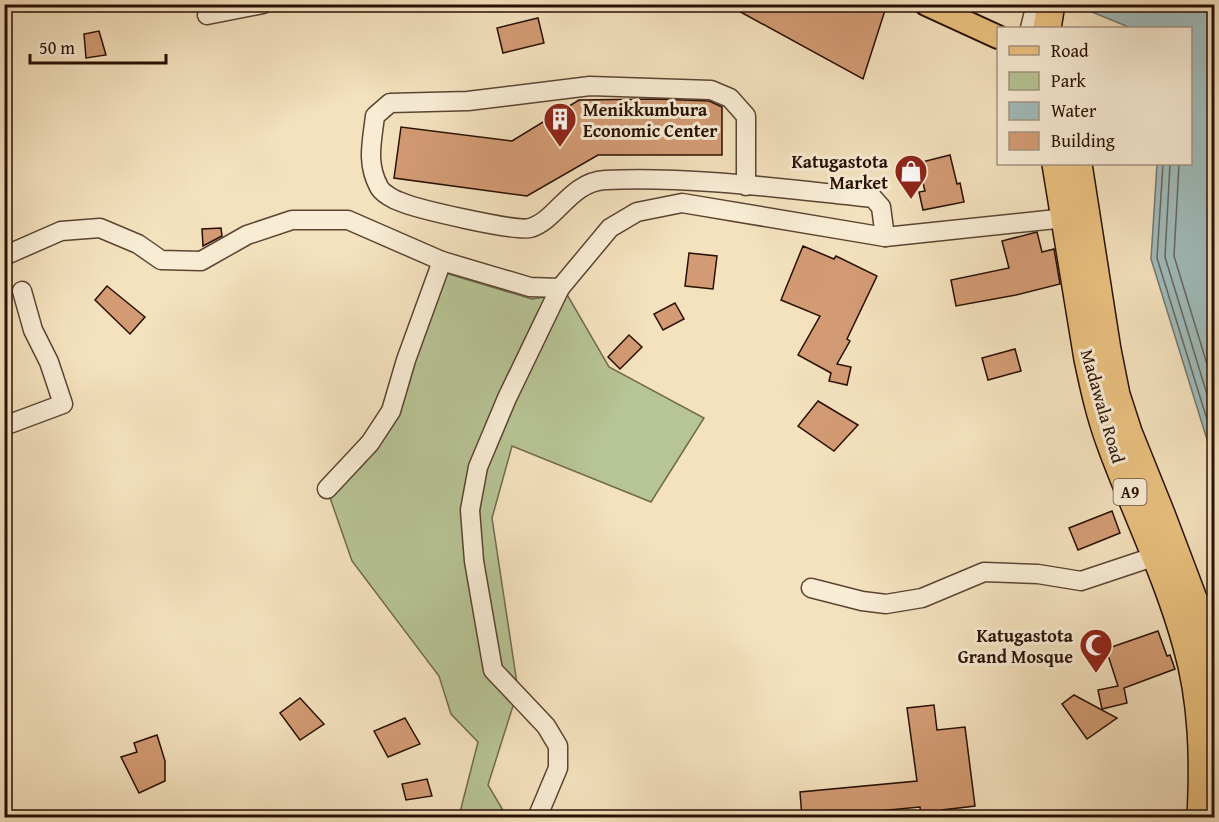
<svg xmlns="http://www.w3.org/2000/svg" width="1219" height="822" font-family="'Gentium Book Plus',serif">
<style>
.green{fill:#b7c495;stroke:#706a4c;stroke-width:1.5}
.water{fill:#a0bcbc;stroke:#707772;stroke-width:1.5}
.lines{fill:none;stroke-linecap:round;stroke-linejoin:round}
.shore{stroke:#646660;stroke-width:1.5}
.building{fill:#d39b74;stroke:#280f03;stroke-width:1.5}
.minor-casing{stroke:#5b4432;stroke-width:21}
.major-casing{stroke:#280f03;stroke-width:26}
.highway-casing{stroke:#280f03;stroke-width:30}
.minor{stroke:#f8ecd5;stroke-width:18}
.major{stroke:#eac17f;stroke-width:22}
.highway{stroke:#eac17f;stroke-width:27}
.labels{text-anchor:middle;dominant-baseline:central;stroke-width:6;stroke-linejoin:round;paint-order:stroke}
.shield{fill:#f8ecd5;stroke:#665142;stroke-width:1.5}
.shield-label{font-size:16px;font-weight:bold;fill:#280f03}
.poi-label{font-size:18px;font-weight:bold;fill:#280f03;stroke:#f8ecd5;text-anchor:end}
.street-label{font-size:18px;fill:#280f03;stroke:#f8ecd5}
</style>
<rect width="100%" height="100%" fill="#f4e2be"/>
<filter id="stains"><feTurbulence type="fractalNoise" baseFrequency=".00333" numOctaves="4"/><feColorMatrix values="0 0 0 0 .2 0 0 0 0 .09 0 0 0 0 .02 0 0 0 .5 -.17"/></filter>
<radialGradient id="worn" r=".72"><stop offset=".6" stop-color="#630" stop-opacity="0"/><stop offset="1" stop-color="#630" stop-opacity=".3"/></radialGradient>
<path class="green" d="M442,272L532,299L559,295L565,291L609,367L704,418L651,502L512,446L492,518L518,690L488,785L507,817L465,818L459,816L478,742L451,714L439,676L352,561L327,489L370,443Z"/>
<path class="water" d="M1075,5H1214V462L1151,259L1157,164H1190V28H1131Z"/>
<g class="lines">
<g class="shore">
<path d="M1163,164L1157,258L1214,442"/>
<path d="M1170,164L1165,257L1214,417"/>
<path d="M1179,164L1174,256L1214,387"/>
</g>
</g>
<g class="building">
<path d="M726,4H887L863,79Z"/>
<path d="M538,18L544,43L503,53L497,28Z"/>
<path d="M99,31L106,55L86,58L84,34Z"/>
<path d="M656,99L709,101L722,107V155H598L527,196L394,178L401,127L512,141L579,100Z"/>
<path d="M950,155L957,184L960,183L964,202L923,210L919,192L925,191L918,163Z"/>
<path d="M221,228L222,236L203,246L202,229Z"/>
<path d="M1037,232L1042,252L1054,249L1060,284L1016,295L956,306L951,280L1009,268L1002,241Z"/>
<path d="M803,246L834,259L836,256L877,276L847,339L850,341L837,364L851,367L847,385L829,381L831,373L798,355L820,316L781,300Z"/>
<path d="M689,253L717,256L713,289L685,286Z"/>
<path d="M107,286L145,317L130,334L95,300Z"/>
<path d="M675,303L684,319L663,330L654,314Z"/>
<path d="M629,335L642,347L620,369L608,357Z"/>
<path d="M1015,349L1021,371L988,380L982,358Z"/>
<path d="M818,401L858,425L834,451L798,426Z"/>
<path d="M1112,511L1120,533L1078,550L1069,528Z"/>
<path d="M1158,631L1167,656L1170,655L1175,669L1124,688L1127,703L1102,709L1098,690L1118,686L1106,649Z"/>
<path d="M1074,695L1117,718L1087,739L1062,704Z"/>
<path d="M300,698L324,724L300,740L280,713Z"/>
<path d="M934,705L937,730L965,727L975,806L942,810L943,818H921L920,807L802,818L800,792L917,781L907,708Z"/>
<path d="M405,718L420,744L388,757L374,731Z"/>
<path d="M157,735L165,761V781L139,793L121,757L137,752L134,743Z"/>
<path d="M427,779L432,796L406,800L402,784Z"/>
</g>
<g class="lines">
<defs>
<g id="minor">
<path d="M207,15L263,4"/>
<path d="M1030,28L1036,4"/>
<path d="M746,186V116L730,98L711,90L590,86L468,101L390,103L375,116C372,142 366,163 379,187C382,193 394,200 401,202C417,209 516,232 530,228C556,221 570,182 605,180C694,176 785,189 873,198L881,207L885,237"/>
<path d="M4,256L61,231L100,228L138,244L161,260L201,261L247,235L292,220H348L442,261L530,287L560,288L610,228L637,212L682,203L885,237L1075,217"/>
<path d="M4,426L63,404L49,362L33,330L22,291"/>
<path d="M327,489L370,443L391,411L406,360L442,261"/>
<path d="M811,588L862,601L886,604L922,598L984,572L1038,574L1081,581L1156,556"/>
<path d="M537,818L558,768V746L546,726L493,670L474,561L470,510L478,467L507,398L560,288"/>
</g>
<path id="major" d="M926,4L998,37"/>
<g id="highway">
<path d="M1047,28L1051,4"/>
<path d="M1056,164L1088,359C1094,387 1100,415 1110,442C1135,511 1168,576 1187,646C1203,702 1204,760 1201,818"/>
<path d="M1078,164L1107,350L1116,395L1128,432L1161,514L1200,617L1214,671"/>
</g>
</defs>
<use href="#minor" class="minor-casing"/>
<use href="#major" class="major-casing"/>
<use href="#highway" class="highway-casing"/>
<use href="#minor" class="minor"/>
<use href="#major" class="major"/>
<use href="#highway" class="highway"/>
</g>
<defs>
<symbol id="building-pin" viewBox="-11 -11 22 30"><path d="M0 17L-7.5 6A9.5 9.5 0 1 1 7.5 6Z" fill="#8f2418" stroke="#f8ecd5"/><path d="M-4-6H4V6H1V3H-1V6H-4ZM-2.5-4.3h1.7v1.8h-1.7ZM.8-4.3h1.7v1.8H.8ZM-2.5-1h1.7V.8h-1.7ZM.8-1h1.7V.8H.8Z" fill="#fff"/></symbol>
<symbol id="shop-pin" viewBox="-11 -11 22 30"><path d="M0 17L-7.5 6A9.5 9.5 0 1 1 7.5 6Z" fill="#8f2418" stroke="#f8ecd5"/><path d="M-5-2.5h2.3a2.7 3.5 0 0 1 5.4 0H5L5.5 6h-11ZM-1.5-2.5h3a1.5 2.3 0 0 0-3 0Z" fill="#fff"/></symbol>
<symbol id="mosque-pin" viewBox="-11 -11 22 30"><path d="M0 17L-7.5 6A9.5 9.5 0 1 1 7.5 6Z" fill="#8f2418" stroke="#f8ecd5"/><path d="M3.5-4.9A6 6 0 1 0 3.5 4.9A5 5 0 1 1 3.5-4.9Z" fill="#fff"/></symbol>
</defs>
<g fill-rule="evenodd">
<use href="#building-pin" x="541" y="100" width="38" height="52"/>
<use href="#shop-pin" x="892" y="152" width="38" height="52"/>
<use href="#mosque-pin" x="1077" y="626" width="38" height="52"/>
</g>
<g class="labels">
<rect class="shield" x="1113.5" y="479" width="33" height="26" rx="4.5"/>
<g class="shield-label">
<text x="1130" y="492">A9</text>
</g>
<g class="poi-label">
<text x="583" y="109" text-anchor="start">Menikkumbura<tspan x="583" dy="21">Economic Center</tspan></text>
<text x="888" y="161">Katugastota<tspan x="888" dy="21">Market</tspan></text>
<text x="1073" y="635">Katugastota<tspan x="1073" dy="21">Grand Mosque</tspan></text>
</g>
<g class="street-label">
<text transform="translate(1103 406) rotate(74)">Madawala Road</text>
</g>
</g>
<rect width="1219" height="822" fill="none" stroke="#f4e2be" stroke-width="24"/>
<rect x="6" y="6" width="1207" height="810" fill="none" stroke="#280f03" stroke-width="3"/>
<rect x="12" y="12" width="1195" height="798" fill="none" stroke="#280f03" stroke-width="1.5"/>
<rect x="997" y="27" width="195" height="138" fill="#f8ecd5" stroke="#a59481" stroke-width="1.5"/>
<rect x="1009" y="46" width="30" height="9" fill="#eac17f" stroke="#a59481" stroke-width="1.5"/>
<text x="1051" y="57" font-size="18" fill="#280f03">Road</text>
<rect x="1009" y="72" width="30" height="18" fill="#b7c495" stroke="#a59481" stroke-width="1.5"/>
<text x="1051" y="87" font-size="18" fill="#280f03">Park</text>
<rect x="1009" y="102" width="30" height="18" fill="#a0bcbc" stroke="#a59481" stroke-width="1.5"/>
<text x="1051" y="117" font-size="18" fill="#280f03">Water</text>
<rect x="1009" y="132" width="30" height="18" fill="#d39b74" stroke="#a59481" stroke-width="1.5"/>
<text x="1051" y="147" font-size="18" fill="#280f03">Building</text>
<path d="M30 54v9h136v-9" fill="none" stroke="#280f03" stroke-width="3"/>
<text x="39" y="54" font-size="18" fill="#280f03" stroke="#f8ecd5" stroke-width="4.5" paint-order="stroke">50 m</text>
<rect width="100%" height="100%" filter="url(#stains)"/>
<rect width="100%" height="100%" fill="url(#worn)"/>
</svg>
